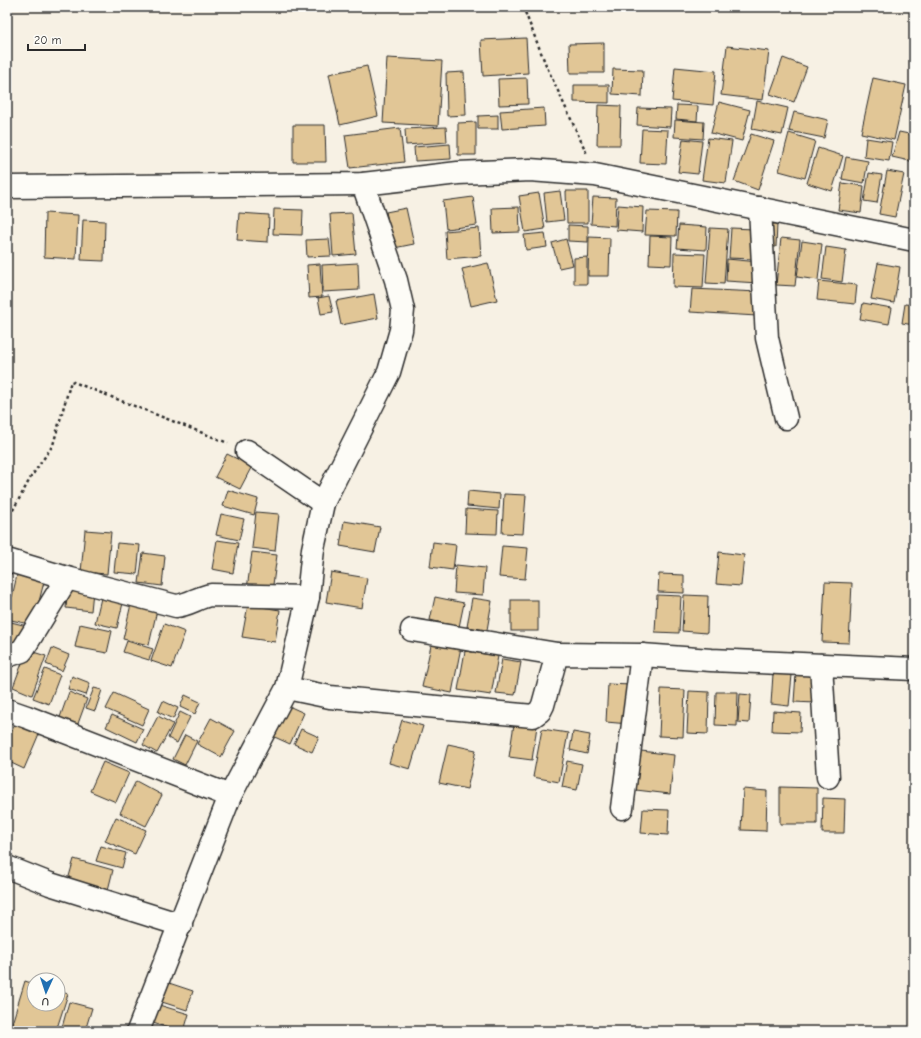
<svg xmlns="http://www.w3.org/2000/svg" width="921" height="1038" font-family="'Comic Neue',sans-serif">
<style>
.building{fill:#e1c696;stroke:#2b2b2b}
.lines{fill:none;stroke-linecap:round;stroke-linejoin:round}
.street-casing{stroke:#2b2b2b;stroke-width:25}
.secondary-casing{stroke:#2b2b2b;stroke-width:25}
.path{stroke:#2b2b2b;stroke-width:2.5;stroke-dasharray:3 3;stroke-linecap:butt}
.street{stroke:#fdfcf7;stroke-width:22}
.secondary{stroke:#fdfcf7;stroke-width:22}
</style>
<rect width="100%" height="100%" fill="#f7f1e4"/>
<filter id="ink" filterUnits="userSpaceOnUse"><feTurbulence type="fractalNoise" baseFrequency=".025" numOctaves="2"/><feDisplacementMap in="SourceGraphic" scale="8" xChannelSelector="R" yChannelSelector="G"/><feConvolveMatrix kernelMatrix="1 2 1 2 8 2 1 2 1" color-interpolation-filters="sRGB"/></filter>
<g filter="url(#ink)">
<g class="building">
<path d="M526,38L528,73L483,76L481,40Z"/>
<path d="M604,43V73H570L569,44Z"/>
<path d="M727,46L769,51L763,100L721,95Z"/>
<path d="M387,58L442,61L438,126L383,123Z"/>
<path d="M783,58L807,67L794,102L770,94Z"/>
<path d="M367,66L378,116L340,125L329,74Z"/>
<path d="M675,67L716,71L713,105L672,101Z"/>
<path d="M613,69L643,70L642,96L612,94Z"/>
<path d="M464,72L466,115L447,116L446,73Z"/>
<path d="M527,78L528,104L499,105L498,79Z"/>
<path d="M873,78L906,85L894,140L861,133Z"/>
<path d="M574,85H609V103L574,102Z"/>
<path d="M757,101L788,108L782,135L752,129Z"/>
<path d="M719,102L750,110L742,141L711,133Z"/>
<path d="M598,105L621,106L620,145H597Z"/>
<path d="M677,105L698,106L697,121L676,119Z"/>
<path d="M544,108L545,126L502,129L500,111Z"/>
<path d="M638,108L671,109L670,127L637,125Z"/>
<path d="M794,112L828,120L824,138L789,131Z"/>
<path d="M498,115V129H478V116Z"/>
<path d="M675,120L704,122L703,139L674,137Z"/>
<path d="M476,122V155H458V123Z"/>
<path d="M293,125H325L326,162H293Z"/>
<path d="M446,127L447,142L406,145L405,129Z"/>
<path d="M400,128L404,162L350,168L345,135Z"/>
<path d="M642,129L668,130L666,164L640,163Z"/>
<path d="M899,132L914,135V162L892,157Z"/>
<path d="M789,133L815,141L805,178L779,171Z"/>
<path d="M751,134L774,141L758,190L734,181Z"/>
<path d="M708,138L732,141L726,183L702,180Z"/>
<path d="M866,138L892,142L889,161L864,157Z"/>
<path d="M683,139L702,141L698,174L678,172Z"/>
<path d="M450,144L451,159L415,161L414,147Z"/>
<path d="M818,148L843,156L832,191L807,183Z"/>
<path d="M846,157L868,161L864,183L842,179Z"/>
<path d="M887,171L904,174L895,217L879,214Z"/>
<path d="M869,173L882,175L877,203L864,201Z"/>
<path d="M842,183L864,186L861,213L838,210Z"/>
<path d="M560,191L564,220L547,222L544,193Z"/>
<path d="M566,191H588V223H567Z"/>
<path d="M539,193L545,229L525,232L519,196Z"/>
<path d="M473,197L477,225L446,229L443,201Z"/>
<path d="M593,197L616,198L615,226L591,224Z"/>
<path d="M618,205L643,207L642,232L616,230Z"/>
<path d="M519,207L520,232L493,233L492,208Z"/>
<path d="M406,208L414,244L394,248L386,212Z"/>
<path d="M274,209L303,210L302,235L273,234Z"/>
<path d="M647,211L677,212L676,236L645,235Z"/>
<path d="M45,213L78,215L76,259L44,257Z"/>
<path d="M239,213L269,215L268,242L237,240Z"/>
<path d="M352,213L356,254L333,256L330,214Z"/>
<path d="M83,220L105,221L104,261L81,260Z"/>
<path d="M764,224H777L776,247L762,246Z"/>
<path d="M568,225L588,226V242L568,241Z"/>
<path d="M679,225L707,227L706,250L677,248Z"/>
<path d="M479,228L481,256L447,259L445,231Z"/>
<path d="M710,228L728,229L724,284L706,283Z"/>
<path d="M731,228L754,229L752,259L729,258Z"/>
<path d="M545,233L547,247L526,250L524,235Z"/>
<path d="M650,236L672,237L671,265L649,264Z"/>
<path d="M589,237L610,238L609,276H588Z"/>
<path d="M781,238L800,240L795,286L776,285Z"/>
<path d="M329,239L331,256L307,257L306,240Z"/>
<path d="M566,239L573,265L559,268L552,243Z"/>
<path d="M802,241L822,244L818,280L797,277Z"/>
<path d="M826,247L846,250L842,282L822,279Z"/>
<path d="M674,253L705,254L703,288L673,287Z"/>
<path d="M587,257V284H574V258Z"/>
<path d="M727,259L759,262L758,283L726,281Z"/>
<path d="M358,263L359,290L323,292L322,265Z"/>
<path d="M488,263L497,300L471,306L462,269Z"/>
<path d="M878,263L900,267L894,303L871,299Z"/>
<path d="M320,264L322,297L309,298L307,265Z"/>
<path d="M819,281L857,285L855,304L817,300Z"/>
<path d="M692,289L759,292L757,316L690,312Z"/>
<path d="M374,294L378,318L341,325L336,301Z"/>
<path d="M329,296L333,312L321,314L318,298Z"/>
<path d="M863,303L892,308L889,324L860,319Z"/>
<path d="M905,304L914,305V325L902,323Z"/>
<path d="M227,454L252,466L240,489L215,477Z"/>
<path d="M228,490L258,499L254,515L223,506Z"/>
<path d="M468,491L500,494L499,509L467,506Z"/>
<path d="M504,494L526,495L523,534L502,533Z"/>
<path d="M466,509L498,511L497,534L465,533Z"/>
<path d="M256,512L279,514L275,551L252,548Z"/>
<path d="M221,514L244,519L239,540L216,535Z"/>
<path d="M344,521L380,527L375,552L340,546Z"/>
<path d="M85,530L111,532L107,574L81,572Z"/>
<path d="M217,540L238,543L233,573L212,569Z"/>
<path d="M433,542L456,545L453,570L430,567Z"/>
<path d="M117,543L140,545L137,574L114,572Z"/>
<path d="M502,546L528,548L525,579L499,577Z"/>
<path d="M252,552L277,555L272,592L247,589Z"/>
<path d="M719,552L744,555L741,586L716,584Z"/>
<path d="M143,553L165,556L162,586L139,583Z"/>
<path d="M456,565L485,568L483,595L454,593Z"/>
<path d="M331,572L367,578L362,608L326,602Z"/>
<path d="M659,574L684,575V593L658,592Z"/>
<path d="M17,575L44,582L33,625L7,619V595L12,597Z"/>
<path d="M825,582L852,583L849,643L822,642Z"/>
<path d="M68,588L93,591L91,611L66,608Z"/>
<path d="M657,595L681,596L679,633L655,632Z"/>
<path d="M684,595L708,596L707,633L682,631Z"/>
<path d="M435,597L464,603L459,627L430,620Z"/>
<path d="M101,598L123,603L117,628L95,623Z"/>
<path d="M472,598L492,601L487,630L467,627Z"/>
<rect x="511" y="600" width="27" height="31"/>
<path d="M131,604L157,610L149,645L123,639Z"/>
<path d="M248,605L280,610L275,642L242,637Z"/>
<path d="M7,621L27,626L21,649L7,646Z"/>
<path d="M80,624L112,631L107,653L75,647Z"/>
<path d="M164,624L185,632L172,668L151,661Z"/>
<path d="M127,641L153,649L149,660L123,652Z"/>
<path d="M432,641L461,647L452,693L422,687Z"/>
<path d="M52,648L69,655L62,671L46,664Z"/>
<path d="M27,650L46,656L32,695L13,687Z"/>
<path d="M465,651L498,656L491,695L458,690Z"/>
<path d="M502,659L521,662L515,695L496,693Z"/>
<path d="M45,669L60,675L49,704L33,698Z"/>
<path d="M773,674L792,675L789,706L771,704Z"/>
<path d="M796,674L817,675L815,703L794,702Z"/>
<path d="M72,676L90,683L86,695L68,689Z"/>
<path d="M608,684L631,685L629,724L606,722Z"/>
<path d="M94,688L102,690L95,711L86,708Z"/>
<path d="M661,689L685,690L683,737L659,736Z"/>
<path d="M689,691L709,692L708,734L687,733Z"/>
<path d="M69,692L87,699L76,729L58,723Z"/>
<path d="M716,692H738L737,726L715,725Z"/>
<path d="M114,693L149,709L142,725L106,709Z"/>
<path d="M740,694L751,695L749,723L738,722Z"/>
<path d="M185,695L200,702L195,714L180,707Z"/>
<path d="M163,701L178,708L173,719L158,712Z"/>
<path d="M282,703L304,713L290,744L268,734Z"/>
<path d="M773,711L801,713L800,732L772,731Z"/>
<path d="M180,712L190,717L177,743L168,738Z"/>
<path d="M112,715L143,729L137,742L106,727Z"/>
<path d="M158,716L173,724L157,753L143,745Z"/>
<path d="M211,718L235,731L221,757L197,744Z"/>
<path d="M17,719L41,729L24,769L7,761V743Z"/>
<path d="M402,720L423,726L410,769L389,763Z"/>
<path d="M514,724L537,726L532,760L509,757Z"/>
<path d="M301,729L319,737L312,752L294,744Z"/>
<path d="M542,729L568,733L559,782L533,777Z"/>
<path d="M573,732L590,735L587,754L570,750Z"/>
<path d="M185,735L197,741L185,765L173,759Z"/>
<path d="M448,744L476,750L467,789L439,783Z"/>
<path d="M641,751L674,755L670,794L636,790Z"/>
<path d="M567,761L582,764L577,790L562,787Z"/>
<path d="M103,762L129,773L116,802L90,791Z"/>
<path d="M136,781L162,795L146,826L120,813Z"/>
<path d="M780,787L817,788V824H780Z"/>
<path d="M743,789L767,791L766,831L741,830Z"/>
<path d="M823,798L845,799L844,833H822Z"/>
<path d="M643,809L669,810L668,835L641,833Z"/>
<path d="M116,817L146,830L135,854L105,841Z"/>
<path d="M101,846L126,853L122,868L96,861Z"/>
<path d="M74,859L113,870L108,890L68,880Z"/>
<path d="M25,981L34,984V1004H58V991L68,994L56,1031L10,1030Z"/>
<path d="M169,983L193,991L187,1010L162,1002Z"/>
<path d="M69,1002L92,1008L85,1031H61Z"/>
<path d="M159,1005L189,1014L184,1031H178L153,1023Z"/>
</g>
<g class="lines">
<defs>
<g id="street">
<path d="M760,208L767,338L786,418"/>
<path d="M247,451L323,503"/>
<path d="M7,560L67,578L176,606C189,605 198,597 211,595L308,597"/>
<path d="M412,630L557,654"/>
<path d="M7,656L22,651L67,578"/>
<path d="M821,665L828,777"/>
<path d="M287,688L330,697L533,716L540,711L543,705L557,654L642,655L711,660L914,669"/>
<path d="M7,710L27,717L230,796"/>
<path d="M622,808L642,655"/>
<path d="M7,867L50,884L181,925"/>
<path d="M138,1031L230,796L287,688L308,597L313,549L323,503L389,372L401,330L403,310L396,280L363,184"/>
</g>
<path id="secondary" d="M7,187L363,184L458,173L530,170L595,175L914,240"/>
</defs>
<use href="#street" class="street-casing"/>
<use href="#secondary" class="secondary-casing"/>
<g class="path">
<path d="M523,7L546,65L587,154"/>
<path d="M7,521L31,477L53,445L71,381L228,443"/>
</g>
<use href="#street" class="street"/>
<use href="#secondary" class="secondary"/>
</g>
</g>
<rect width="921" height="1038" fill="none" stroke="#fdfcf7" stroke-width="24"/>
<rect x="12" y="12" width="897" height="1014" fill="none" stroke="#2b2b2b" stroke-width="1.5" filter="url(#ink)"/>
<g transform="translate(46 992) rotate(183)"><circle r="19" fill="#fdfcf7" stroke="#a9a8a5"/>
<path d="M0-3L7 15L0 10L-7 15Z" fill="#1f6fb2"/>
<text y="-6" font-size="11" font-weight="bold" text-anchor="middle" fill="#2b2b2b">U</text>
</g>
<path d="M28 44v6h57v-6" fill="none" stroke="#2b2b2b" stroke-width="2"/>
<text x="34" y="44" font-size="12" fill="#2b2b2b" stroke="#fdfcf7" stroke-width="3" paint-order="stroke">20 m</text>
</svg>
